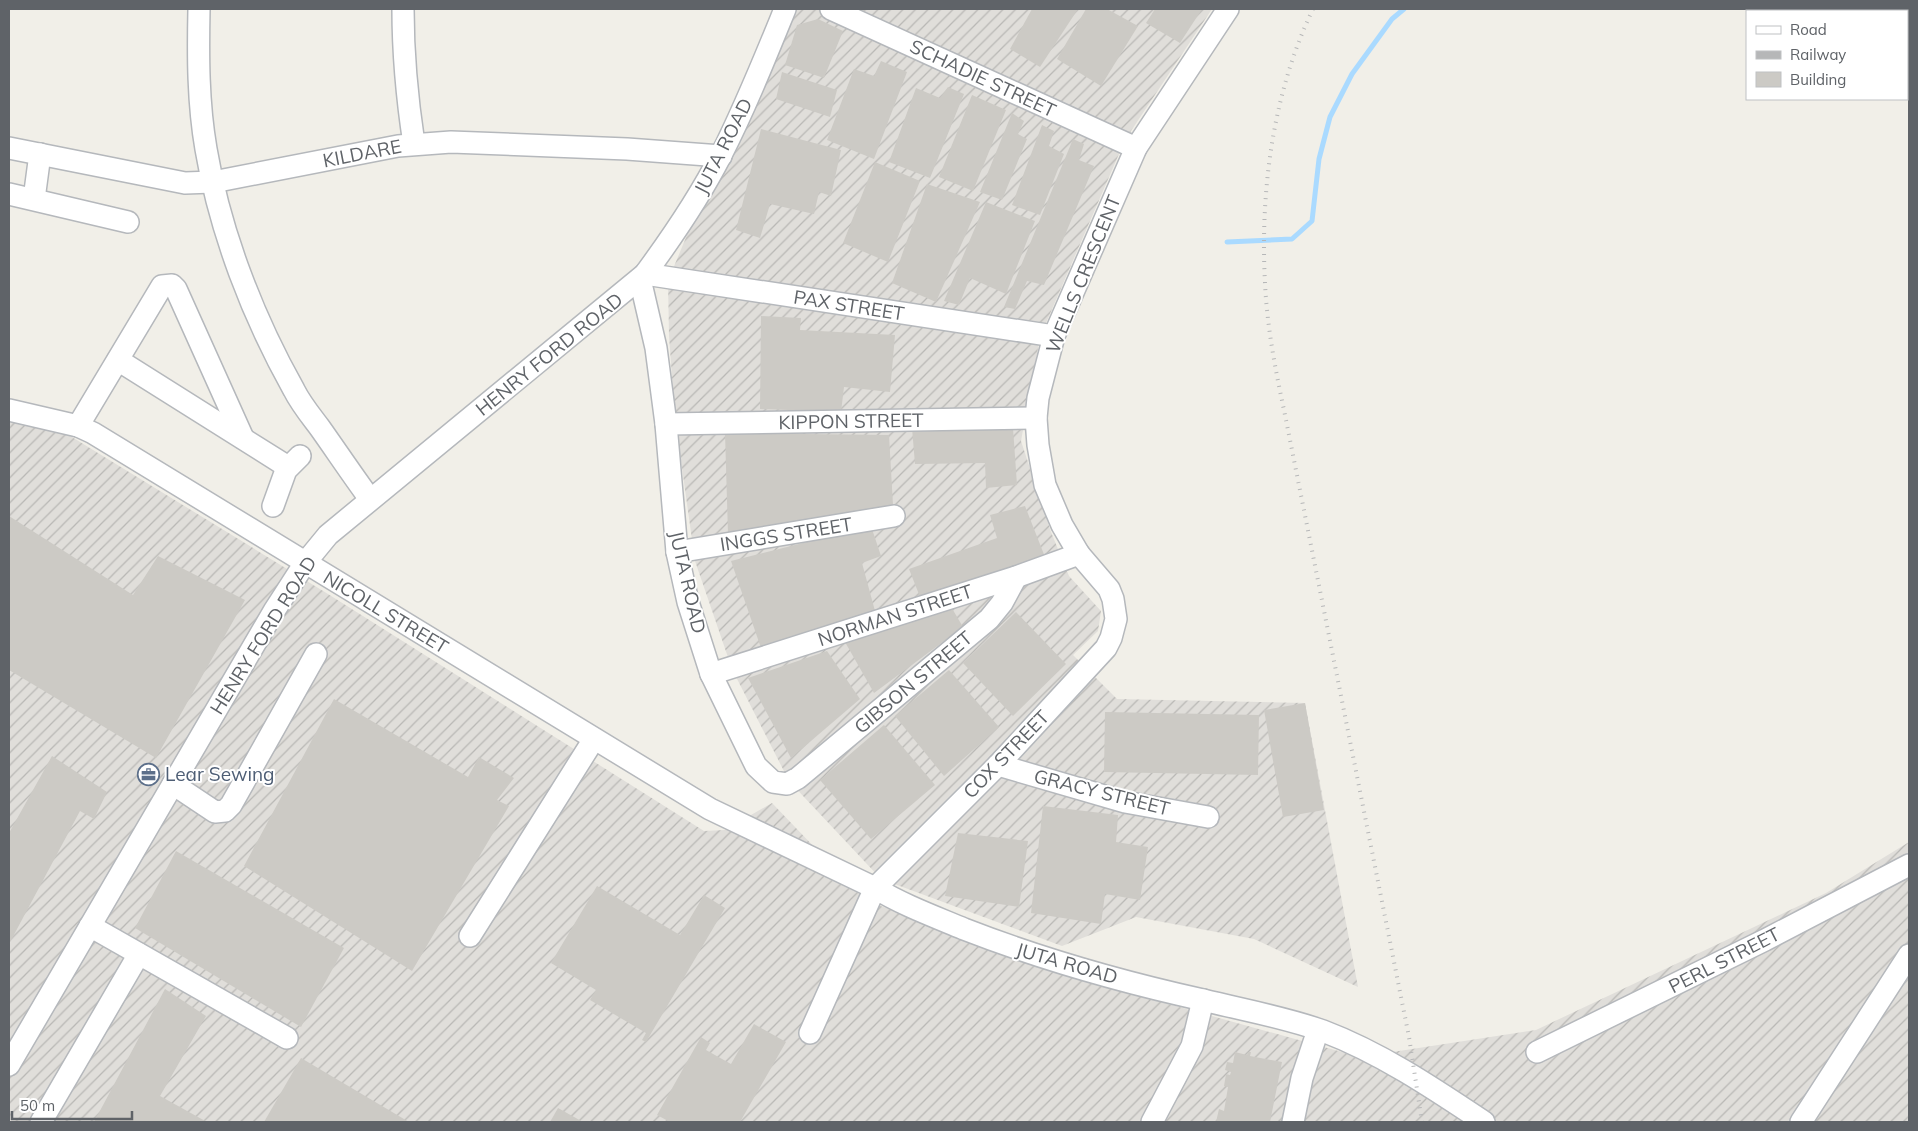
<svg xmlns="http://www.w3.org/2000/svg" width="1918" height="1131" font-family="Mulish,sans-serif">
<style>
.industrial{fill:url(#industrial-furrows)}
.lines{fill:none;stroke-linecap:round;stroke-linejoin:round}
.stream{stroke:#aadaff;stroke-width:5}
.building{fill:#cccac5}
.minor-casing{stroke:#b5b8bc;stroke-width:24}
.minor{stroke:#fff;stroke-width:21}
.rail{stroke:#b6b7b8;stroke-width:4;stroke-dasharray:1 6;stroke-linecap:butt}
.labels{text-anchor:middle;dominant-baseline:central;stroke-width:4;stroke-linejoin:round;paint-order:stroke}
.street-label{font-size:19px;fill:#5f6368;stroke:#fff}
.service-label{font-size:19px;fill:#4e5e75;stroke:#fff;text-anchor:start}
</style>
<defs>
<pattern id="industrial-furrows" width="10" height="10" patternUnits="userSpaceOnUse" patternTransform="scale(1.25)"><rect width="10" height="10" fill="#e0deda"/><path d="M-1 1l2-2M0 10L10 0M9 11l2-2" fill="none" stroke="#b9b8b5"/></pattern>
</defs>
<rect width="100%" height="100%" fill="#f1efe8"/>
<g class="industrial">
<path d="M797,9H1212L1125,140L1040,337L1021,441L1051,532L1069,576L1101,611L1098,631L1073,655L1117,699L1305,703L1358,987L1254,939L1136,917L1062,946L881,879L789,781L732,669L695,561L675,418L669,336L668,281L701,201L753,100Z"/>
<path d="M9,421L67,434L328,594L704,831L725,830L772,803L865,900L1060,974L1360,1057L1536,1030L1826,893L1909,842V1122H9Z"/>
</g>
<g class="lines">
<path class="stream" d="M1227,242L1292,239L1312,221L1319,159L1330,117L1352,74L1392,19L1404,9"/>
</g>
<g class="building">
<path d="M1032,9H1078L1040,67L1010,49Z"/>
<path d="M1086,9H1107L1138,26L1101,86L1057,59Z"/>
<path d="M1155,9H1202L1180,43L1146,23Z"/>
<path d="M818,19L843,31L824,78L785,65L797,25Z"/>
<path d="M881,61L907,72L874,159L827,140L854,69L874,76Z"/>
<path d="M782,72L837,90L830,117L776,99Z"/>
<path d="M948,87L964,94L930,178L889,162L916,88L940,98Z"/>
<path d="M972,95L1006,110L973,191L939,177Z"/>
<path d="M1012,113L1024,121L1018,134L1027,139L1002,200L980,192Z"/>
<path d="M1042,125L1054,131L1049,146L1064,154L1040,215L1012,205Z"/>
<path d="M761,129L841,150L831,196L819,192L814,214L770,204L760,238L736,230Z"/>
<path d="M1073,139L1084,144L1079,160L1094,166L1044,285L1027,281L1015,309L1004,307Z"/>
<path d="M875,162L920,181L888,262L843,243Z"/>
<path d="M927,184L980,202L936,302L892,283Z"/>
<path d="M986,202L1035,221L1006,294L970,278L959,305L944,301Z"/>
<path d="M761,316L801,318L800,330L895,335L890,392L844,387L841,412L760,409Z"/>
<path d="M912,428H1013L1017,485L986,488L985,463L915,464Z"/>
<path d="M725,433L889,435L893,505L728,534Z"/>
<path d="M1025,506L1045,557L922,602L909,569L997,538L990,515Z"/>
<path d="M9,516L133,595L158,556L245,600L156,758L9,670Z"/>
<path d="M871,526L881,556L862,563L875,611L761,648L731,561Z"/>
<path d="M950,605L963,627L874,693L845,642Z"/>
<path d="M1016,612L1066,664L1013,716L963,663Z"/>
<path d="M827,651L860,699L791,758L748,678Z"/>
<path d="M949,670L999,727L944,776L895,716Z"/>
<path d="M334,699L468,777L479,757L514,778L497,800L509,806L412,971L244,866Z"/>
<path d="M1305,703L1324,810L1283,817L1264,710Z"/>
<path d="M1105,712L1259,715L1258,775L1104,772Z"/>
<path d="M884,725L935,785L871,839L820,780Z"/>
<path d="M52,756L107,792L94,819L80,811L9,944V833Z"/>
<path d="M1043,806L1118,815L1116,842L1148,847L1140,900L1105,894L1101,924L1031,913Z"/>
<path d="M958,833L1028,841L1019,907L945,896Z"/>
<path d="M176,851L344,948L301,1027L135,928Z"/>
<path d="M597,886L680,935L704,895L725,908L646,1042L642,1040L646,1033L590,1000L596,990L551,963Z"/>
<path d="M165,989L206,1016L160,1096L207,1122H94Z"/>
<path d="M754,1024L786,1042L740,1122H670L657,1115L701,1037L710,1043L706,1050L731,1064Z"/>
<path d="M1235,1052L1247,1055L1248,1052H1251L1250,1056L1282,1062L1270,1122H1216L1219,1109L1224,1111L1228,1087L1224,1086L1226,1074L1230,1075L1231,1072L1225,1070L1227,1062L1233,1063Z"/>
<path d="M301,1058L409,1122H264Z"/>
<path d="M558,1108L583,1122H550Z"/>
</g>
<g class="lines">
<defs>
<g id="minor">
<path d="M199,9C198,56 198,103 206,149C220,232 253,317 294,390C301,404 311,416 320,428C337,452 353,476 370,499"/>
<path d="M403,9C403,54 407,98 414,144"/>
<path d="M831,9L1136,148"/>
<path d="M9,148L185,183L213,182L398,146L451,142L627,149L721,156"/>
<path d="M9,194L128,222"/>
<path d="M34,199L40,154"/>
<path d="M645,274L1054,336"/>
<path d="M640,279L656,348L666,424L677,552L688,602L711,674L756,766L773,782L787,784L798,778L989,619L1002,603L1016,577"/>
<path d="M118,360L288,467"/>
<path d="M9,410L78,426L93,433L710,809L875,888C903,905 933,916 964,929C1041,959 1122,982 1203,1000C1243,1010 1284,1017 1323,1031C1381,1053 1433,1088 1484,1122"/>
<path d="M666,424L1036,418"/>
<path d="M78,426L162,286L172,285L176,289L243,438"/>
<path d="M273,506L286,470L300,456"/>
<path d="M677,552L894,516"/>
<path d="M711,674L1016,577L1079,554"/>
<path d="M998,765L1125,802L1208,817"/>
<path d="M173,784L215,812L225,811L231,805L316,654"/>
<path d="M90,926L287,1038"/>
<path d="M470,936L594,739"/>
<path d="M810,1033L875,888L998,765L1106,648L1111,638L1116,619L1113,599L1109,589L1079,554L1062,525L1045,485L1038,445L1036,418L1038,398L1054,336L1136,148L1228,9"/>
<path d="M1537,1052L1765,940L1909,865"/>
<path d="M9,1065L274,611L305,563L328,535L645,274C673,236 699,198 721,155C745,108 765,58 785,9"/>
<path d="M41,1122L139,954"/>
<path d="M1152,1122L1192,1046L1203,1000"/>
<path d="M1293,1122L1302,1078L1318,1030"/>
<path d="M1801,1122L1909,955"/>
</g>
</defs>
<use href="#minor" class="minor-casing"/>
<use href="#minor" class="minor"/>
<path class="rail" d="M1313,9C1273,92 1260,191 1265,283C1267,326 1275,368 1284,410L1409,1037L1422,1122"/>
</g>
<defs>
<symbol id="office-ring" viewBox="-11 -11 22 22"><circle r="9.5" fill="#fff" stroke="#5c6f8a" stroke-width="1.5"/><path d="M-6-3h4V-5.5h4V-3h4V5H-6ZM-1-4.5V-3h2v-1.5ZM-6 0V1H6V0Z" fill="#5c6f8a"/></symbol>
</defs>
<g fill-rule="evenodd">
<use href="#office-ring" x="136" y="762" width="25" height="25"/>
</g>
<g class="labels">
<g class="street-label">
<text transform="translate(983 78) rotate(25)">SCHADIE STREET</text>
<text transform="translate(723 146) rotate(-63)">JUTA ROAD</text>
<text transform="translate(362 153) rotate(-11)">KILDARE</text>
<text transform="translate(1083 274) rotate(-68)">WELLS CRESCENT</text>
<text transform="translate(849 305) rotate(9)">PAX STREET</text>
<text transform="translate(549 354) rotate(-39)">HENRY FORD ROAD</text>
<text transform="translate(851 421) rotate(-1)">KIPPON STREET</text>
<text transform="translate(786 534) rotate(-9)">INGGS STREET</text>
<text transform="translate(688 582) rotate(77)">JUTA ROAD</text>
<text transform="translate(386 612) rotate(31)">NICOLL STREET</text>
<text transform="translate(895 615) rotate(-18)">NORMAN STREET</text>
<text transform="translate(263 635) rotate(-58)">HENRY FORD ROAD</text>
<text transform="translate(913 682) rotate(-40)">GIBSON STREET</text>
<text transform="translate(1006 754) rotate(-46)">COX STREET</text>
<text transform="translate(1102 792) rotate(14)">GRACY STREET</text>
<text transform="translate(1724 960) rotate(-27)">PERL STREET</text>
<text transform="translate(1067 963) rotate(16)">JUTA ROAD</text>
</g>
<g class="service-label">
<text x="165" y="774">Lear Sewing</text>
</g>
</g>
<rect width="1918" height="1131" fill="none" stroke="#5f6368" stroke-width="20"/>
<rect x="1746" y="10" width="162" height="90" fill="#ffffff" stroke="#bfc1c3"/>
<rect x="1756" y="26" width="25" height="8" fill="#ffffff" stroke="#bfc1c3"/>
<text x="1790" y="35" font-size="15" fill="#5f6368">Road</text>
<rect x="1756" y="51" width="25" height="8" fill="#b6b7b8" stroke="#bfc1c3"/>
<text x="1790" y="60" font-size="15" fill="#5f6368">Railway</text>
<rect x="1756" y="72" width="25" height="15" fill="#cccac5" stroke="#bfc1c3"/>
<text x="1790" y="85" font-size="15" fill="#5f6368">Building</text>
<path d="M12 1111v8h120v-8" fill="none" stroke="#5f6368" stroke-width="2.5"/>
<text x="20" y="1111" font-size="15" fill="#5f6368" stroke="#ffffff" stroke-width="4" paint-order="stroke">50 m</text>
</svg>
